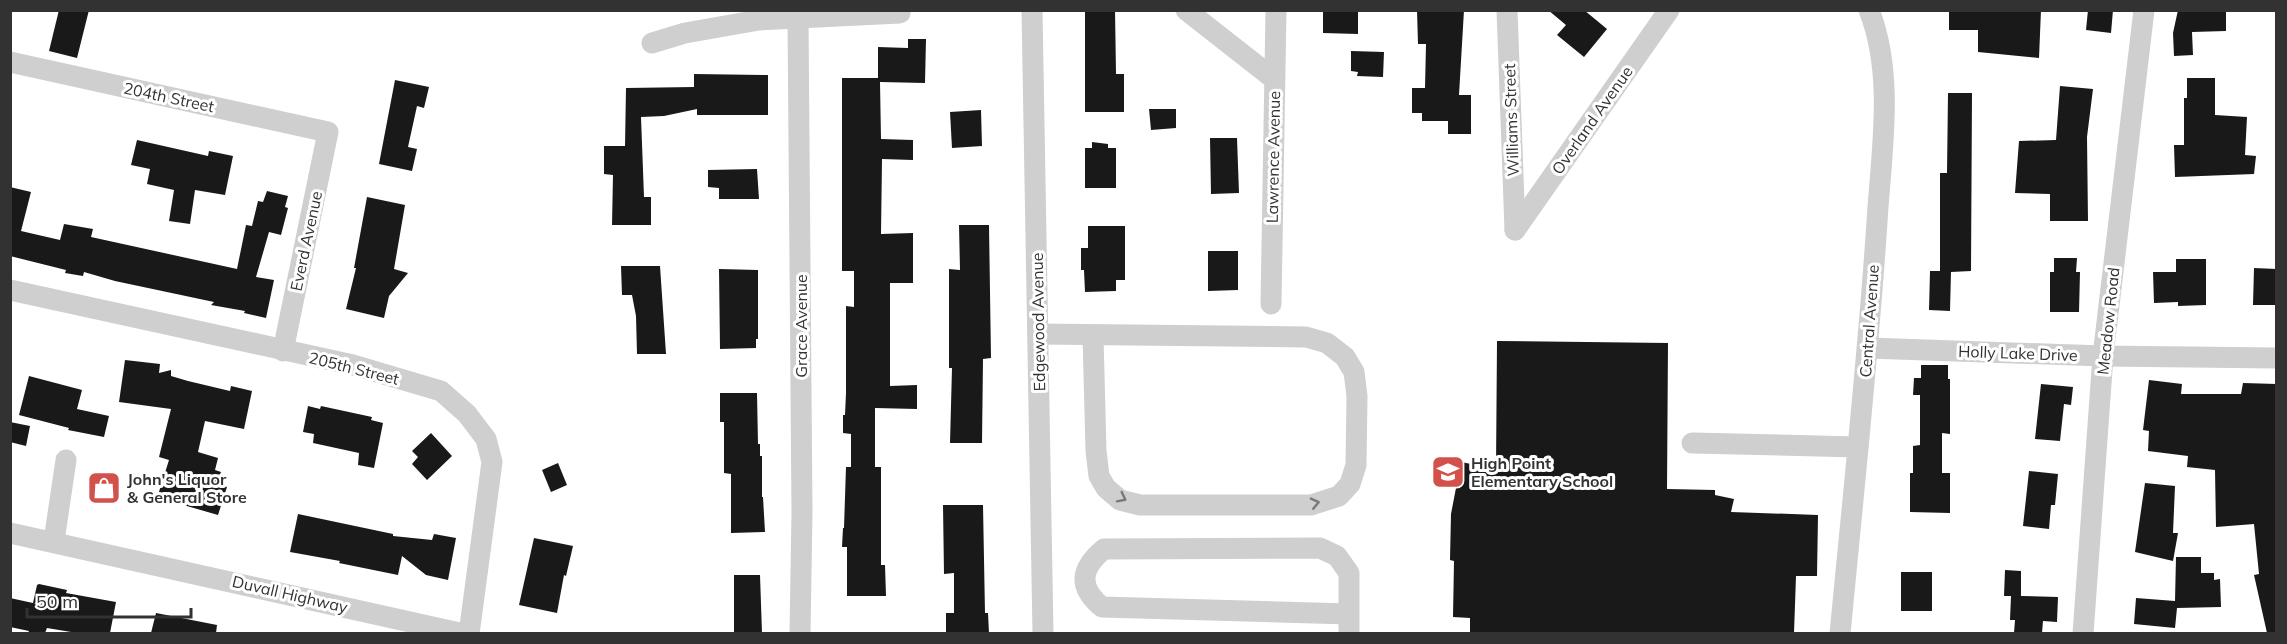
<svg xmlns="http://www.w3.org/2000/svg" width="2287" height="644" font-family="Mulish,sans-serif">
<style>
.building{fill:#191919}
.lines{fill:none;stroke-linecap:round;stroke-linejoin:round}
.minor{stroke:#cfcfcf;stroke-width:21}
.oneway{stroke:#797979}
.labels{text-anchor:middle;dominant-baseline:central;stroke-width:6;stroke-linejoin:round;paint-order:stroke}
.street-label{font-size:16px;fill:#323232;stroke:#fff}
.poi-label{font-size:16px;font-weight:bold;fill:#323232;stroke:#fff;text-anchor:start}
</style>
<rect width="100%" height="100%" fill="#fff"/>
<g class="building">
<path d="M59,10H89L77,58L49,51Z"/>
<path d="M1085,10H1115L1116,74H1124V112H1085Z"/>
<path d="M1323,10H1358V34L1323,33Z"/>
<path d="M1417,10H1464L1459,95H1471V134H1448V121H1422V113H1412V88H1425L1426,44H1418Z"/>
<path d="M1548,10H1584L1607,29L1584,57L1557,35L1566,25Z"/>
<path d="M1949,10H2041L2039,58L1978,52V30H1949Z"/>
<path d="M2088,10H2113L2111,33L2086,30Z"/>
<path d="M2178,10H2226V31L2192,32L2193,55L2174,56L2173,33Z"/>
<path d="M908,39H926L925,83L880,82L881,139L913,140V160L882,159L881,234L913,233V283H890V386L917,385V409L875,408V467H881V565H885L886,596H847V547H842L843,528H844L846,467H851V434L843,433V415H845L846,393V306L854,307V271H842V78H878V47L908,48Z"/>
<path d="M1351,51L1384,52L1383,77L1357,76L1358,72L1351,71Z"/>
<path d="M694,74L768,75V115H697V109L664,116L641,117L644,197H651V225H612L613,175L604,174V146H625L626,88L694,87Z"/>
<path d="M2187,78H2215V115L2247,117L2245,155L2256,156L2254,174L2175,177L2174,145H2184V98H2187Z"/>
<path d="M395,80L429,87L424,108L417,106L408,147L417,149L412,171L379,164Z"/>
<path d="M2060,86L2093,89L2087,137L2088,221H2050V194L2015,193L2019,141L2056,140Z"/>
<path d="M1948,93H1972L1971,271L1951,272L1950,311L1929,310L1930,271H1940V173H1947Z"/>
<path d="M1149,109H1176V128L1151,130Z"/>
<path d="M981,110L982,146L952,148L950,112Z"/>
<path d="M1210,138H1237L1239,193L1211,194Z"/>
<path d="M137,140L208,156L209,151L233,156L225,195L195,190L190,224L169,221L174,190L147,184L150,169L131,165Z"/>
<path d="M1092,142L1108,144V148H1116V188H1085V148H1092Z"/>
<path d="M757,169L759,199H719V188L708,187V170Z"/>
<path d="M10,187L31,192L21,231L60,240L64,224L93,229L91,237L237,269L246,225L252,226L258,201L263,202L267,191L288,196L285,207L288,208L281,235L269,232L256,277L274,280L266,318L244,313L245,311L211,305L214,302L115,281L84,272L83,276L65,273L66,270L10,256Z"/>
<path d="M367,197L405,205L394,269L408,273L389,296L384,318L346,309L356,268H354Z"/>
<path d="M959,225H989L991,358L983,359L982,443H950L952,368H949V269L960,270Z"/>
<path d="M1088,226H1125V280H1116V291L1085,292L1084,270H1081V248H1088Z"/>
<path d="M1208,251H1238V290L1208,291Z"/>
<path d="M2054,258H2077L2076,272H2080L2079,312H2050V272H2054Z"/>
<path d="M2176,259H2206V305L2178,306V302L2154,303L2153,272H2176Z"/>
<path d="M621,266H660L666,354H637L636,316L632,295H622Z"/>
<path d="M2254,268L2277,269V305H2253Z"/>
<path d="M719,269L758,270V339H756V348L720,349Z"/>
<path d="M1497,341L1668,343L1667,489L1715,490V495L1734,499L1731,512L1818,515L1817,576H1796L1794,633H1470V618L1453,617L1454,561L1450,560L1451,514L1461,462L1496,469Z"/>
<path d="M125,360L160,364L159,373L171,370V376L188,381L230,391L231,386L252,391L244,429L205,421L198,452L218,458L215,470L221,472L217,482L227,487L218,515L173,502V500L158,495L169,460L159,457L171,409L119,402Z"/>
<path d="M1921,365H1948V379H1950V434L1942,433V473H1950V513L1910,512V473H1913V446L1920,445V395H1913L1914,378H1921Z"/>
<path d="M29,376L82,390L77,409L109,416L104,437L68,430L69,428L19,415Z"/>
<path d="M2149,380L2182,384L2181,394H2241L2243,383L2277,384V633H2267L2254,575L2259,574L2254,524L2216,527L2215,470L2187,467L2188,456L2148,451L2149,431L2143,430Z"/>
<path d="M2041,384L2073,387L2071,405L2064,404L2060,441L2035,439Z"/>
<path d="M720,393H757L758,444H760V456H762V497H763L765,532L731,533V474L724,473V422H720Z"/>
<path d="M308,406L320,409L321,406L372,417L371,420L383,423L374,468L358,465L359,453L313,443L314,434L303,432Z"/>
<path d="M10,422L30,426L26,446L10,442Z"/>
<path d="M431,433L452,456L427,480L412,464L418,457L412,451Z"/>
<path d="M558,463L567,485L551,492L542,470Z"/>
<path d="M2029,471L2058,474L2055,505H2051L2049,529L2023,526Z"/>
<path d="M2145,483L2175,486L2173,533H2178L2173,561L2135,552Z"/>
<path d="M943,505H983L985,613H988L989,633H946V613H954V573L944,574Z"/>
<path d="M298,514L393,534V536L432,540L434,534L456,538L448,580L426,575L402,556L398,575L339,563L340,561L290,552Z"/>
<path d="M534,538L573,546L566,576L564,575L557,613L519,605Z"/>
<path d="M2176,557H2201V573H2214V580L2220,579L2221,607L2177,608L2175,628L2134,624L2136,598L2175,601Z"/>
<path d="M2005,570L2021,571V596L2058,597L2057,622L2043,621L2042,633H2014L2015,620H2010L2011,596H2004Z"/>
<rect x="1901" y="572" width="31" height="39"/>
<path d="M734,575H760L762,633H734Z"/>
<path d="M39,584L67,590L66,593L116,602L110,633H77L47,628L45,633H28L29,631L10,627V598L33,603L37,585Z"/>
<path d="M156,613L217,625L216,633H151Z"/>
</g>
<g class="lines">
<g class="minor">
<path d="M1032,10L1043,634"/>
<path d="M1186,10L1274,79"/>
<path d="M1507,10L1515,230"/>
<path d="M798,19L802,512L800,634"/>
<path d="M652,43L685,33L759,20L900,13"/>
<path d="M10,62L328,132L283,351"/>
<path d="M1515,230L1669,10"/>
<path d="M10,290L353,365L441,391L467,414L486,439L492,462L469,634"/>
<path d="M1271,304L1276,10"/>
<path d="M1038,334L1306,337L1327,343L1345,357L1354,372L1357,396L1356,465L1350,484L1339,496L1311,505H1140L1120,500L1106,488L1099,476L1096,451L1093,336"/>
<path d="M1868,348L2103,356L2276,358"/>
<path d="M1692,443L1858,447"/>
<path d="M10,533L464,634"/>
<path d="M54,541L66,460"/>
<path d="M1349,614L1102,607C1078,587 1080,569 1104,549L1320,548L1337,556L1349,573V634"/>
<path d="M1840,634C1853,496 1868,359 1877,222C1881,153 1895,76 1869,10"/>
<path d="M2083,634L2103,356L2144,10"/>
</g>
</g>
<defs><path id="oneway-chevron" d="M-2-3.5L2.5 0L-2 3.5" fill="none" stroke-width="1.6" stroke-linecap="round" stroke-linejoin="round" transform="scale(1.5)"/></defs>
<g class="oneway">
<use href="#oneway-chevron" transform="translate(1122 498) rotate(27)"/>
<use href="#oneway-chevron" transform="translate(1315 503) rotate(-13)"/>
</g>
<defs>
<symbol id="school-square" viewBox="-11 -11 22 22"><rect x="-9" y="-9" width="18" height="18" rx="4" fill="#d3514b" stroke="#fff"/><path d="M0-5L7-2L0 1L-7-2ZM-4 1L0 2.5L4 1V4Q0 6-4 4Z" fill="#fff"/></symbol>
<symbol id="shop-square" viewBox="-11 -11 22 22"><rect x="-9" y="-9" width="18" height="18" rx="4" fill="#d3514b" stroke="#fff"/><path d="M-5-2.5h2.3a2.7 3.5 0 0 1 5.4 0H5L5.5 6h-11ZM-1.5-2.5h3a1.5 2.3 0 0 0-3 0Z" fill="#fff"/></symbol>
</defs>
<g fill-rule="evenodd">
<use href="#school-square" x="1429" y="453" width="38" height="38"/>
<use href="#shop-square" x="85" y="469" width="38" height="38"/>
</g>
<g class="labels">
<g class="street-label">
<text transform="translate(169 97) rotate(12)">204th Street</text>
<text transform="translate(1511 120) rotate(-92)">Williams Street</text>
<text transform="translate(1592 120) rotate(-55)">Overland Avenue</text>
<text transform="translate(1273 157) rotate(-89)">Lawrence Avenue</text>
<text transform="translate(306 241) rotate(-78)">Everd Avenue</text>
<text transform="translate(1869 321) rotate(-86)">Central Avenue</text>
<text transform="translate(2108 321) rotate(-84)">Meadow Road</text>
<text transform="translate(1038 322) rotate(-91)">Edgewood Avenue</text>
<text transform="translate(801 326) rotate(-90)">Grace Avenue</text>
<text transform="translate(2018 353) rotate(2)">Holly Lake Drive</text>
<text transform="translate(354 368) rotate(14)">205th Street</text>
<text transform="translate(290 594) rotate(13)">Duvall Highway</text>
</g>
<g class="poi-label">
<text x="1471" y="463">High Point<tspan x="1471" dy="18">Elementary School</tspan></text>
<text x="127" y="479">John's Liquor<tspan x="127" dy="18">&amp; General Store</tspan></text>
</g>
</g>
<rect width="2287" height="644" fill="none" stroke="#323232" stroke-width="24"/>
<path d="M27 608v9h164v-9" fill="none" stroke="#323232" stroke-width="3"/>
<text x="36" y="608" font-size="18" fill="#323232" stroke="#ffffff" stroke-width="4.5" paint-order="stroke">50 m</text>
</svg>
